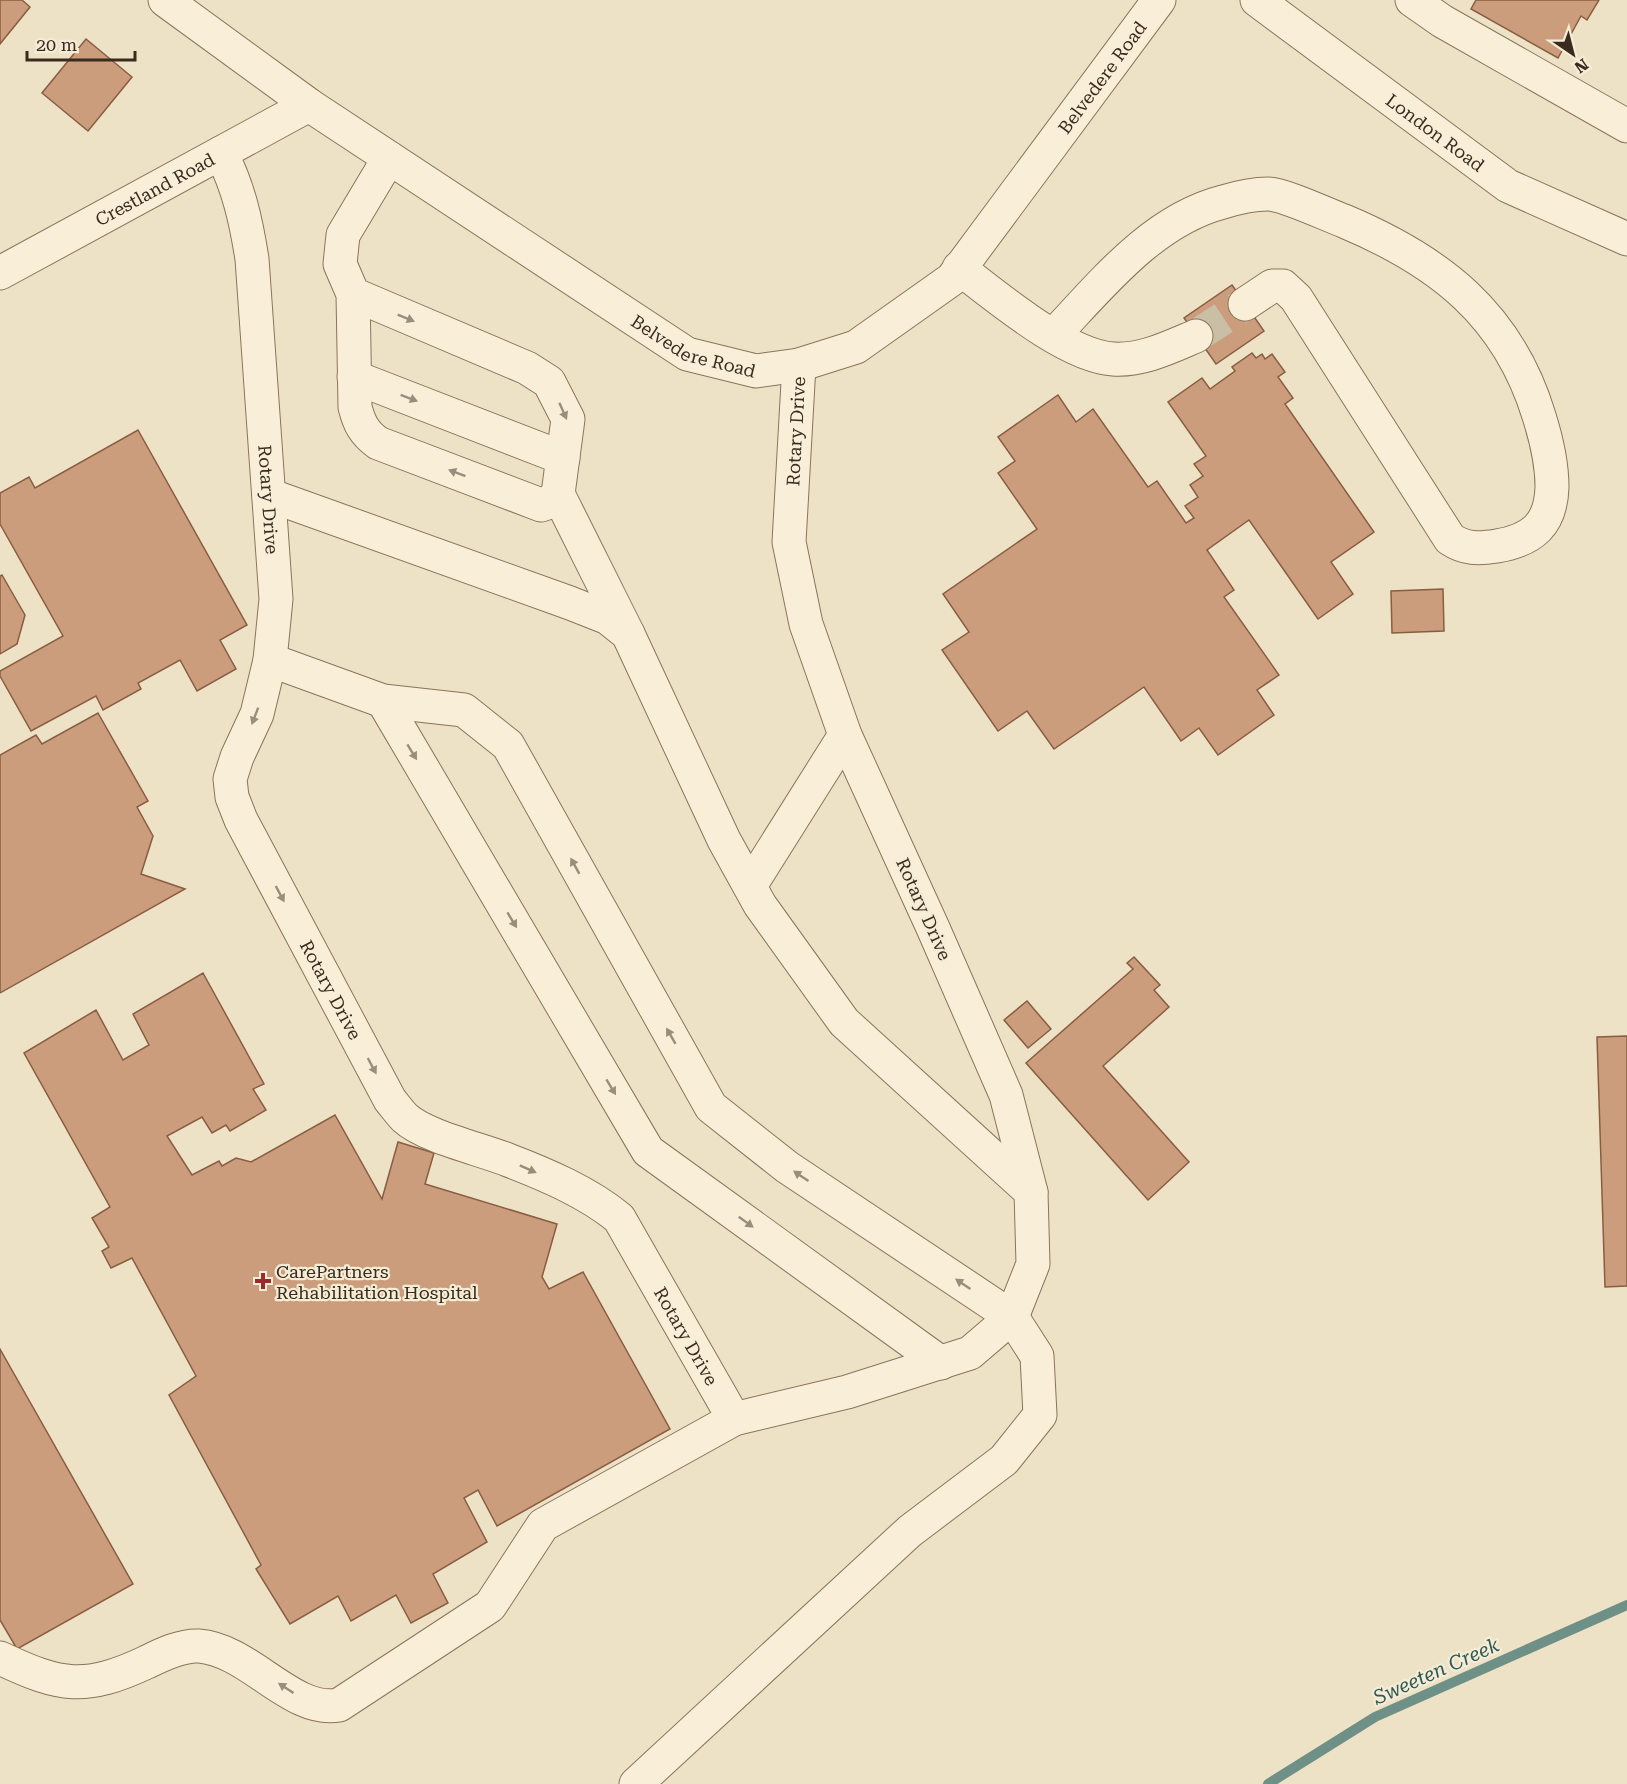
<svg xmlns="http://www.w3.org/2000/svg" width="1627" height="1784" font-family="'Roboto Serif',serif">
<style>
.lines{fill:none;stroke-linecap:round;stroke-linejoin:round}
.stream{stroke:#6e9087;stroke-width:10}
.building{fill:#cc9d7c;stroke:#885d41;stroke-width:1.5}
.minor-tunnel{stroke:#cabea5;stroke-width:33;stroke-dasharray:33 16;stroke-linecap:butt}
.minor-casing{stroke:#89745b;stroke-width:35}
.minor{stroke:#f9efd9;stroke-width:33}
.oneway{fill:#998e7c}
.poi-dot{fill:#982c2c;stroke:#f5ecd5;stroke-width:2}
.labels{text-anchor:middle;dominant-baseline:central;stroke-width:4.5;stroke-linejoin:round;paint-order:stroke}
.street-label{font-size:18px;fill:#392c1f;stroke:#f5ecd5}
.poi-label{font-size:18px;fill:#392c1f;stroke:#f5ecd5;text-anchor:start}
.water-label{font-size:20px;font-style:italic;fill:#2f5956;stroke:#f5ecd5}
</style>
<rect width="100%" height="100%" fill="#eee2c6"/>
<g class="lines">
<path class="stream" d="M1268,1784L1375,1717L1627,1605"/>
</g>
<g class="building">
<path d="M0,0H22L30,7L0,44Z"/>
<path d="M1476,0H1599L1587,20L1581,16L1558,58L1471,9Z"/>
<path d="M86,39L132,77L88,131L42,93Z"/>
<path d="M1232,285L1264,331L1216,364L1184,318Z"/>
<path d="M1252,353L1256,358L1262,354L1265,359L1272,354L1285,372L1278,377L1293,398L1285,404L1374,532L1331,562L1353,594L1318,619L1249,520L1207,550L1234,590L1224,597L1279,675L1257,690L1274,715L1218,755L1199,728L1181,741L1144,687L1054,749L1027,711L998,731L942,650L969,632L943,594L1037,529L998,473L1015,461L998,437L1058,395L1076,422L1093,409L1148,487L1157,481L1186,523L1194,518L1185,506L1198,497L1190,485L1203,476L1194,464L1206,456L1168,402L1202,378L1210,389L1235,371L1232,367Z"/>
<path d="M138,430L247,625L220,640L236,669L197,691L180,660L138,683L141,689L103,710L96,696L31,731L0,676V671L63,636L0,524V493L29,477L35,488Z"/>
<path d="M2,575L25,615L17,644L0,654V576Z"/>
<path d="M1443,589L1444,631L1392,633L1391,591Z"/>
<path d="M98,713L148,801L137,807L153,836L141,874L185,889L0,993V755L36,735L42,744Z"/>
<path d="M1134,957L1160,985L1154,990L1169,1007L1103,1066L1189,1162L1148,1200L1026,1063L1133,969L1127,963Z"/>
<path d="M203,973L264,1084L253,1089L266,1110L230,1131L226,1125L212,1133L202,1117L167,1136L192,1175L219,1161L222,1166L236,1158L251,1162L335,1115L382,1199L398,1142L434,1153L425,1184L557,1224L542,1277L549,1289L583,1272L670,1429L497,1526L478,1490L464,1498L487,1542L433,1574L448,1603L411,1623L396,1595L351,1621L338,1596L290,1624L256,1569L261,1565L169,1395L196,1376L132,1258L111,1268L102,1251L109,1247L92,1218L110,1207L24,1053L96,1010L123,1060L149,1045L133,1014Z"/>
<path d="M1027,1001L1051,1029L1028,1048L1004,1020Z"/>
<path d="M1627,1036V1286L1605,1287L1597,1037Z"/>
<path d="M0,1349L133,1584L17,1649L0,1620Z"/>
</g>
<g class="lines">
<path class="minor-tunnel" d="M1196,336L1245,304"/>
<defs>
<g id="minor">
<path id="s1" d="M165,0L309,105L687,354L756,371L799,365L856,347L952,279L1159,0"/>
<path id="s2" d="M1257,0L1508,186L1627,239"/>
<path d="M1412,0L1442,21L1627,126"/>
<path id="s3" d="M221,153C239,188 246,221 252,259L276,599L270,660L257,714L237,757L230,779L232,797L241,820L390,1100C395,1106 400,1113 405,1118C426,1137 481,1149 508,1160C547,1175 587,1192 619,1218L734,1419L847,1392L970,1353L1012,1317L1033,1264L1031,1192L1006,1095L933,928L845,735L806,624L789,542L799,365"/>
<path d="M959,268C996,296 1066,356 1113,359C1142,361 1170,347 1196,336"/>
<path id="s4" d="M0,273L309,105"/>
<path d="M353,294L527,368L549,382L568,419L558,494L550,502L541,505L378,443C364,433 359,423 355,407L353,294L340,264L343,235L389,158"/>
<path d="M1054,335C1102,284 1153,220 1223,202C1236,198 1254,194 1268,194C1283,194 1328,215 1344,221C1439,261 1508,314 1539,416C1546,438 1552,464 1552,487C1551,525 1532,540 1497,546C1478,549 1465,549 1450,539L1296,298L1283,286H1272L1245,304"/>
<path d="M354,377L563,458"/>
<path d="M558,494L628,634"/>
<path d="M269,495L570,603L608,618L628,634L724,840L760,905L844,1022L1031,1192"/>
<path d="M270,660L383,701L464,710L508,745L711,1107L787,1167L1012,1317L1037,1356L1040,1415L1004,1460L910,1531L636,1784"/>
<path d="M383,701L648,1151L941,1363"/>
<path d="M750,886L845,735"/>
<path d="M0,1658C61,1687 85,1691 147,1662C163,1654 182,1645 199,1646C250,1650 292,1714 339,1705L490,1606L543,1525L734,1419"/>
</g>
</defs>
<use href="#minor" class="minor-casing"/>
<use href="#minor" class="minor"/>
</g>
<defs><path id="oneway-solid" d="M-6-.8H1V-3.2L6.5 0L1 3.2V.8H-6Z" transform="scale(1.5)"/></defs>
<g class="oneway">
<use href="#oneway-solid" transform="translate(406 318) rotate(22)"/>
<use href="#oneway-solid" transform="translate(409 398) rotate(21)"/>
<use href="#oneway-solid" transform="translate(563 411) rotate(66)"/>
<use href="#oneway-solid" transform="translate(457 473) rotate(-159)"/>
<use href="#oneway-solid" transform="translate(255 716) rotate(111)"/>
<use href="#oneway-solid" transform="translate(412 752) rotate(59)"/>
<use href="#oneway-solid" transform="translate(575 866) rotate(-119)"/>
<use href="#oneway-solid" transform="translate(280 894) rotate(62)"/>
<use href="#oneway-solid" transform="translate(512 920) rotate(59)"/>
<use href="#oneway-solid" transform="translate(671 1036) rotate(-120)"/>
<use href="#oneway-solid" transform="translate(372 1066) rotate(62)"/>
<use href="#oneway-solid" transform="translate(611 1087) rotate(59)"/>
<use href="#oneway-solid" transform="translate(528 1169) rotate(24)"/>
<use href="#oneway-solid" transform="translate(801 1176) rotate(-146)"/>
<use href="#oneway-solid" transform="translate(746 1222) rotate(36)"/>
<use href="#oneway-solid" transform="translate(963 1284) rotate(-146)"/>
<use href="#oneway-solid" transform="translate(286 1688) rotate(-147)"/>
</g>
<path class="poi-dot" d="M260 1272h6v6h6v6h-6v6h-6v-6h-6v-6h6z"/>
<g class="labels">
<g class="street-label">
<text stroke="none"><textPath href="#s1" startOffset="1174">Belvedere Road</textPath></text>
<text stroke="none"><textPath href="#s2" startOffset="222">London Road</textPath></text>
<text stroke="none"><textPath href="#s4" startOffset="176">Crestland Road</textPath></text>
<text stroke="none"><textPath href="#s1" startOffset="634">Belvedere Road</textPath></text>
<text stroke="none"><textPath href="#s3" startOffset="2728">Rotary Drive</textPath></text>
<text stroke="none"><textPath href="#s3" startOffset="352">Rotary Drive</textPath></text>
<text transform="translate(924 909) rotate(66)">Rotary Drive</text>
<text stroke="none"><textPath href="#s3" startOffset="874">Rotary Drive</textPath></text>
<text stroke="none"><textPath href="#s3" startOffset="1396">Rotary Drive</textPath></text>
</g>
<g class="poi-label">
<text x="276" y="1271">CarePartners<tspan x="276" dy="21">Rehabilitation Hospital</tspan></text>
</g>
<g class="water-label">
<text transform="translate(1436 1671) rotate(-24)">Sweeten Creek</text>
</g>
</g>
<g transform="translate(1573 54) rotate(145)" stroke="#f5ecd5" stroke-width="4.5" paint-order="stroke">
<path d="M0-4.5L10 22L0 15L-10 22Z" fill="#392c1f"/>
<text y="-9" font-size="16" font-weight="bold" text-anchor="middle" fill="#392c1f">N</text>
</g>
<path d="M27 51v9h108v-9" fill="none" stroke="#392c1f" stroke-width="3"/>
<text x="36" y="51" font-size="18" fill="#392c1f" stroke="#f5ecd5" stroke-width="4.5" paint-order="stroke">20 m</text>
</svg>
